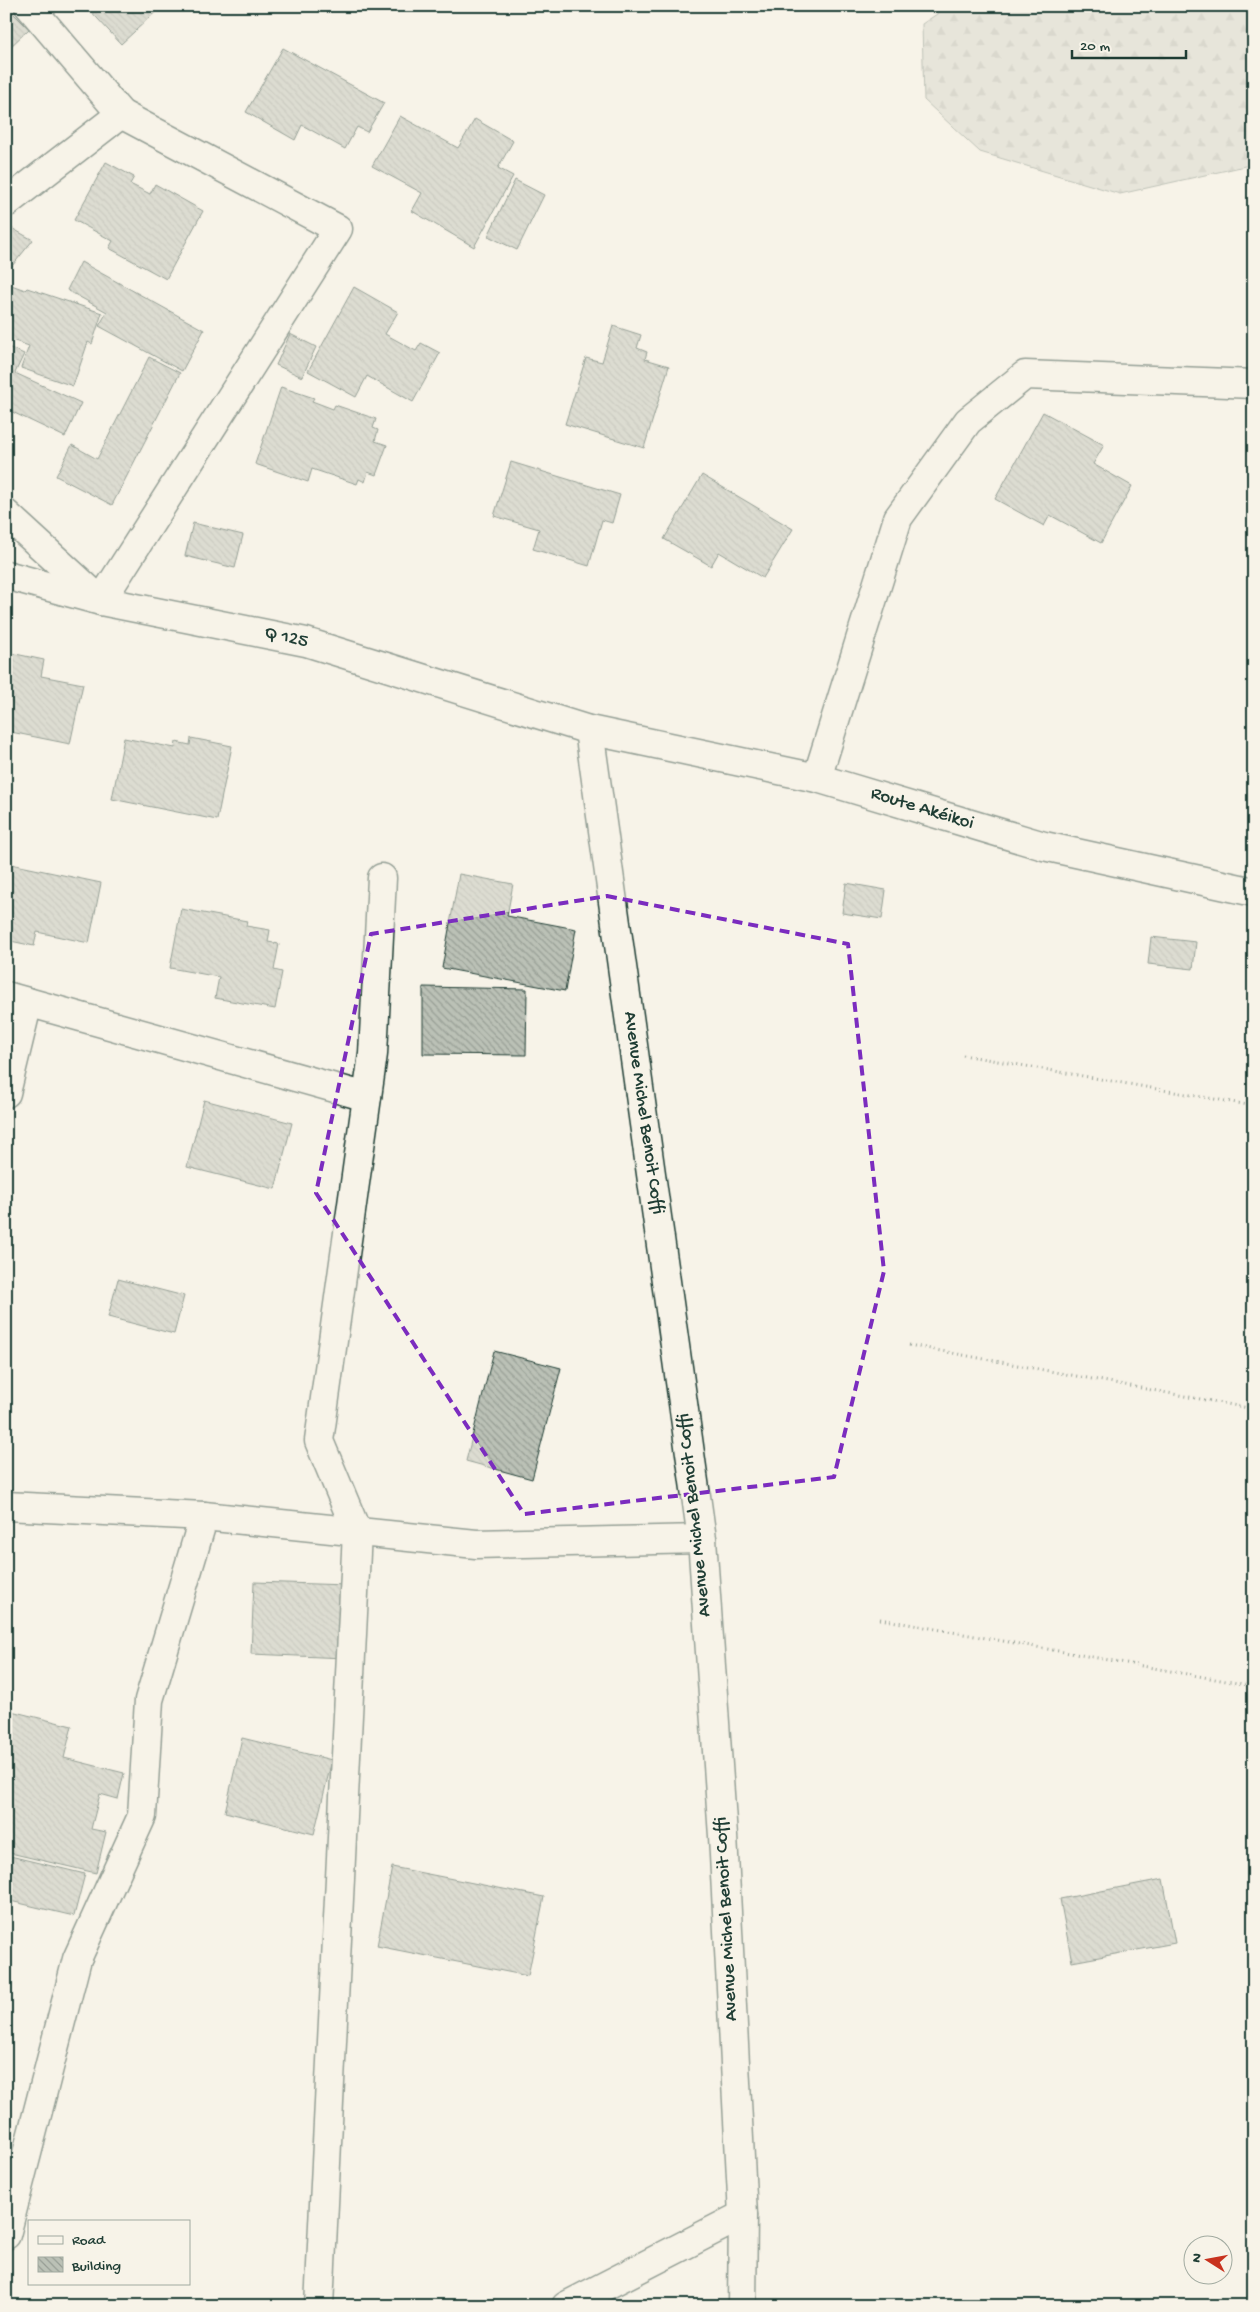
<svg xmlns="http://www.w3.org/2000/svg" width="1260" height="2312" font-family="'Gochi Hand',sans-serif">
<style>
.forest{fill:url(#forest-firs);stroke:#79897f}
.building{fill:url(#building-back-hatch);stroke:#1f3d34}
.lines{fill:none;stroke-linecap:round;stroke-linejoin:round}
.street-casing{stroke:#1f3d34;stroke-width:31}
.secondary-casing{stroke:#1f3d34;stroke-width:31}
.path{stroke:#1f3d34;stroke-width:3;stroke-dasharray:1 4;stroke-linecap:butt}
.street{stroke:#f7f3e8;stroke-width:28}
.secondary{stroke:#f7f3e8;stroke-width:28}
.marked{fill:none;stroke:#7b2cbf;stroke-width:4;stroke-dasharray:10 6;stroke-linejoin:round}
.labels{text-anchor:middle;dominant-baseline:central;stroke-width:4;stroke-linejoin:round;paint-order:stroke}
.street-label{font-size:19px;fill:#1f3d34;stroke:#f7f3e8}
</style>
<defs>
<pattern id="forest-firs" width="22" height="20" patternUnits="userSpaceOnUse" patternTransform="scale(1.25)"><rect width="22" height="20" fill="#d3d5ca"/><path d="M5 1l3.5 6h-7zM16 11l3.5 6h-7z" fill="#b5b8ae"/></pattern>
<pattern id="building-back-hatch" width="6" height="6" patternUnits="userSpaceOnUse" patternTransform="scale(1.25)"><rect width="6" height="6" fill="#bbc1b6"/><path d="M-1 5l2 2M0 0l6 6M5-1l2 2" fill="none" stroke="#979e95"/></pattern>
</defs>
<rect width="100%" height="100%" fill="#f7f3e8"/>
<filter id="ink" filterUnits="userSpaceOnUse"><feTurbulence type="fractalNoise" baseFrequency=".02" numOctaves="2"/><feDisplacementMap in="SourceGraphic" scale="10" xChannelSelector="R" yChannelSelector="G"/><feConvolveMatrix kernelMatrix="1 2 1 2 8 2 1 2 1" color-interpolation-filters="sRGB"/></filter>
<g filter="url(#ink)">
<path class="forest" d="M949,6H1254V164L1120,194L980,152L924,100L922,24Z"/>
<g class="building">
<path d="M6,6L29,29L6,51Z"/>
<path d="M86,6H162L121,44Z"/>
<path d="M283,48L384,103L367,132L357,127L345,149L302,125L295,140L246,112Z"/>
<path d="M400,116L458,148L475,119L513,141L498,168L513,176L474,247L412,211L422,193L372,166Z"/>
<path d="M106,162L134,177L130,184L150,194L155,184L203,211L166,279L109,248L113,241L74,220Z"/>
<path d="M515,180L544,195L517,250L488,236Z"/>
<path d="M6,225L33,240L8,271L6,270Z"/>
<path d="M81,262L204,330L182,371L99,326L107,312L67,290Z"/>
<path d="M6,283L25,290L27,288L102,313L92,344L88,342L73,386L21,368L29,346L6,338Z"/>
<path d="M354,287L398,312L385,334L416,351L421,343L440,353L413,402L367,376L356,397L308,371Z"/>
<path d="M613,326L641,335L637,348L647,352L645,359L669,366L644,448L565,424L586,358L602,362Z"/>
<path d="M290,334L316,347L302,377L276,365Z"/>
<path d="M6,346L24,354L15,373L81,403L65,437L6,409Z"/>
<path d="M149,357L180,373L112,505L56,476L72,445L97,459Z"/>
<path d="M281,387L314,398L312,401L333,409L335,405L376,419L373,428L378,430L375,441L387,445L376,475L368,472L365,482L359,479L357,484L312,469L308,482L255,464Z"/>
<path d="M1043,412L1104,445L1093,464L1132,486L1101,543L1050,515L1044,526L995,499Z"/>
<path d="M511,462L620,495L612,523L602,520L589,566L533,549L539,529L494,516Z"/>
<path d="M702,475L793,529L763,578L719,552L711,566L664,539Z"/>
<path d="M193,523L243,535L235,568L185,556Z"/>
<path d="M6,652L44,660L41,676L83,684L70,744L6,731Z"/>
<path d="M124,738L175,748L176,742L190,745L191,738L232,746L217,820L112,799Z"/>
<path d="M6,863L101,883L89,943L37,932L34,946L6,940Z"/>
<path d="M459,874L513,884L507,916L576,929L565,991L442,968Z"/>
<path d="M846,883L886,890L882,919L842,913Z"/>
<path d="M181,909L247,921L246,926L270,930L268,942L279,944L274,970L282,972L275,1009L215,998L219,977L170,968Z"/>
<path d="M1151,937L1196,942L1193,969L1148,964Z"/>
<path d="M423,987L527,989L526,1055L423,1054Z"/>
<path d="M204,1100L292,1123L275,1189L187,1167Z"/>
<path d="M118,1279L184,1296L174,1334L108,1317Z"/>
<path d="M494,1351L561,1368L532,1479L466,1461Z"/>
<path d="M254,1582L347,1585L344,1658L251,1654Z"/>
<path d="M7,1710L72,1726L64,1758L124,1773L118,1799L100,1794L91,1829L106,1832L96,1873L6,1852Z"/>
<path d="M242,1738L332,1760L314,1834L225,1812Z"/>
<path d="M6,1855L85,1874L74,1916L6,1900Z"/>
<path d="M392,1867L544,1897L528,1976L377,1946Z"/>
<path d="M1163,1879L1175,1943L1072,1962L1060,1899Z"/>
</g>
<g class="lines">
<defs>
<g id="street">
<path d="M6,203L121,114"/>
<path d="M6,575L101,601L338,229L121,114L29,6"/>
<path d="M817,778L898,518L968,421L1025,375L1254,384"/>
<path d="M6,996L367,1097"/>
<path d="M6,1093L28,1002"/>
<path d="M6,1506L204,1516L476,1544L702,1539"/>
<path d="M6,2235L77,1959L142,1816L149,1700L204,1516"/>
<path d="M319,2306L357,1532L319,1441L373,1054L382,878"/>
<path d="M566,2306L743,2215"/>
</g>
<g id="secondary">
<path d="M6,514L101,601L306,642L589,730L817,778L1044,846L1254,892"/>
<path d="M589,730L702,1539L723,1836L743,2215L742,2306"/>
</g>
</defs>
<use href="#street" class="street-casing"/>
<use href="#secondary" class="secondary-casing"/>
<g class="path">
<path d="M963,1055L1254,1106"/>
<path d="M909,1345L1254,1409"/>
<path d="M880,1619L1254,1686"/>
</g>
<use href="#street" class="street"/>
<use href="#secondary" class="secondary"/>
</g>
</g>
<path d="M0 0H1260V2312H0ZM607,896L848,944L884,1271L834,1477L524,1514L316,1193L371,934Z" fill="#f7f3e8" fill-opacity=".55" fill-rule="evenodd"/>
<path class="marked" d="M607,896L848,944L884,1271L834,1477L524,1514L316,1193L371,934Z"/>
<g class="labels">
<g class="street-label">
<text transform="translate(286 638) rotate(12)">Q 125</text>
<text transform="translate(922 809) rotate(17)">Route Akéikoi</text>
<text transform="translate(643 1113) rotate(82)">Avenue Michel Benoit Coffi</text>
<text transform="translate(695 1515) rotate(-96)">Avenue Michel Benoit Coffi</text>
<text transform="translate(727 1919) rotate(-93)">Avenue Michel Benoit Coffi</text>
</g>
</g>
<rect width="1260" height="2312" fill="none" stroke="#f7f3e8" stroke-width="25"/>
<rect x="12" y="12" width="1235" height="2287" fill="none" stroke="#1f3d34" stroke-width="2" filter="url(#ink)"/>
<rect x="28" y="2220" width="162" height="65" fill="#f7f3e8" stroke="#a1aaa0"/>
<rect x="38" y="2236" width="25" height="8" fill="#f7f3e8" stroke="#a1aaa0"/>
<text x="72" y="2244" font-size="15" fill="#1f3d34">Road</text>
<rect x="38" y="2257" width="25" height="15" fill="url(#building-back-hatch)" stroke="#a1aaa0"/>
<text x="72" y="2270" font-size="15" fill="#1f3d34">Building</text>
<g transform="translate(1208 2260) rotate(281)"><circle r="24" fill="#f7f3e8" stroke="#a1aaa0"/>
<path d="M0-4L9 19L0 12L-9 19Z" fill="#c8321e"/>
<text y="-8" font-size="14" font-weight="bold" text-anchor="middle" fill="#1f3d34">N</text>
</g>
<path d="M1072 50v8h114v-8" fill="none" stroke="#1f3d34" stroke-width="2.5"/>
<text x="1080" y="50" font-size="15" fill="#1f3d34" stroke="#f7f3e8" stroke-width="4" paint-order="stroke">20 m</text>
</svg>
